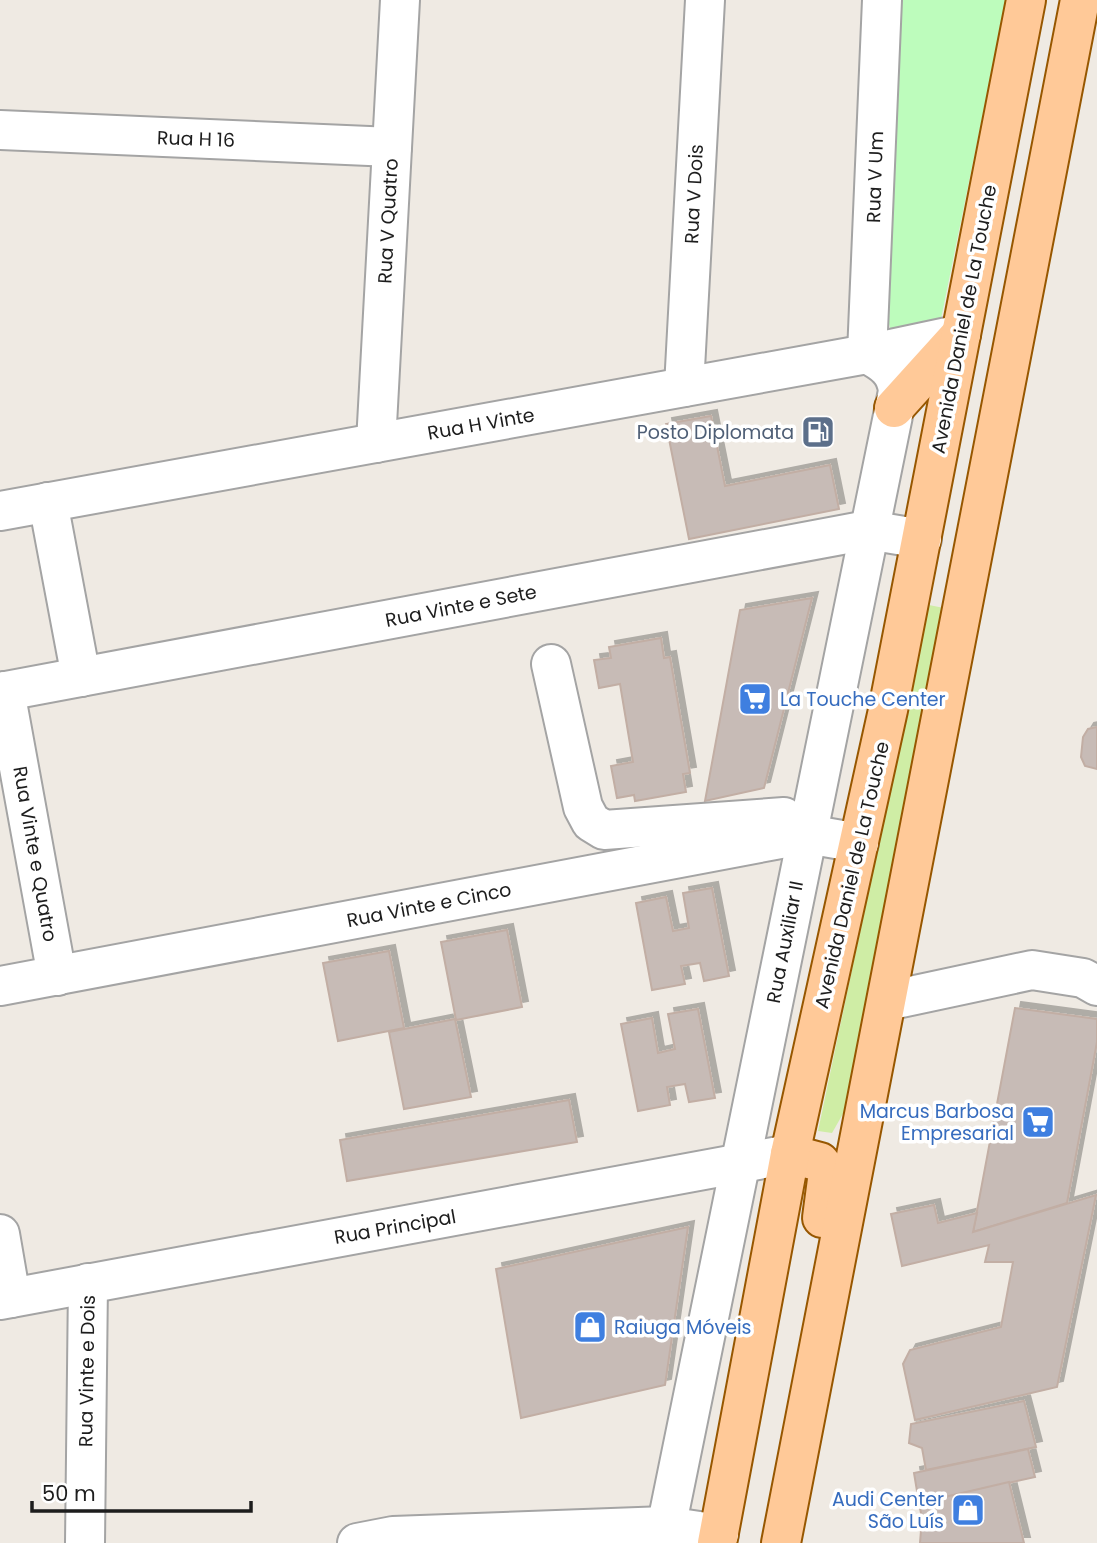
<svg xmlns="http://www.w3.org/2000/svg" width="1097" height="1543" font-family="Poppins,sans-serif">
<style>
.grass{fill:#cfeda5}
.park{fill:#bdfcbc}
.building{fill:#c7bbb6;stroke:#c2aea4;stroke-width:2;filter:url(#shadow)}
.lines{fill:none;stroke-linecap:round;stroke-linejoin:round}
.minor-casing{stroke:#a4a4a4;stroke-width:42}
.major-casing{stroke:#975700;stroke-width:42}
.minor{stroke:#fff;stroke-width:38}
.major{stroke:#ffc998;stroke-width:38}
.labels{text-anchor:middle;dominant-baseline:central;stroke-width:7;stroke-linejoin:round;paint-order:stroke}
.street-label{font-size:19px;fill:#1d1d1d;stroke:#fff}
.service-label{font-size:19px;fill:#4e5e75;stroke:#fff;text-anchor:end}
.shop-label{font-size:19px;fill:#366cbe;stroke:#fff;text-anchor:start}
</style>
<defs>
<filter id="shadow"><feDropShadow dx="6" dy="-6" stdDeviation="0" flood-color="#0004"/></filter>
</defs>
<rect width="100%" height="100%" fill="#efeae3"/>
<path class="grass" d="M929,605L944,608L852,1098L832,1133L818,1131Z"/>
<path class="park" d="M898,0H1006L941,319L891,331L889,324Z"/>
<g class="building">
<path d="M711,416L725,486L830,465L839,509L689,539L666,424Z"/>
<path d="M812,598L764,788L705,801L740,610Z"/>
<path d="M661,638L664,658L670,657L690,773L683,774L686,792L635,801L634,795L617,798L611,766L633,762L620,684L599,688L594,660L611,658L609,647Z"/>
<path d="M1097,727V769L1085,766L1081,757L1083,737L1088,729Z"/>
<path d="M712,888L729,976L704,981L700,963L681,966L685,984L652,990L636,903L666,897L673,931L689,928L683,893Z"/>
<path d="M507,930L522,1007L456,1020L441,942Z"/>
<path d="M389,951L404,1028L338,1041L323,963Z"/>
<path d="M1015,1008L1097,1019V1042L1067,1203L973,1232Z"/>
<path d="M698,1009L715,1098L689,1102L685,1084L667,1087L670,1105L638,1111L621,1024L652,1018L658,1053L675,1049L668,1014Z"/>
<path d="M455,1019L471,1097L404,1109L389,1032Z"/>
<path d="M569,1100L577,1142L347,1181L340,1140Z"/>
<path d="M1096,1195L1057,1387L915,1420L903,1364L910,1350L1001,1327L1013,1262H985L989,1245L902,1266L891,1214L934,1205L938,1223L977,1213L973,1232Z"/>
<path d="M688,1227L665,1385L521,1418L496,1269Z"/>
<path d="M1024,1401L1036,1447L926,1470L922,1448L909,1443L911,1424Z"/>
<path d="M1028,1449L1035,1477L919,1503L914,1473Z"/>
<path d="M1009,1482L1024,1543H920L922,1518L919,1503Z"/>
</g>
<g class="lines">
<defs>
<g id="minor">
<path d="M0,130L392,147"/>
<path d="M867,354L882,0"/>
<path d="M684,387L705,0"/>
<path d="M376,443L400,0"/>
<path d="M48,502L81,677"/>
<path d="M0,511L867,354L961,334"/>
<path d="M551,664L583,807L591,822L604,830L784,817"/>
<path d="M5,691L57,976"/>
<path d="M0,692L868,530L922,539"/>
<path d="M0,986L807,834L859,843"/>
<path d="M887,1001L1032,970L1083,978L1097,986"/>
<path d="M0,1234L11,1298"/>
<path d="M0,1300L790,1154"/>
<path d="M85,1543L88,1283"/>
<path d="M357,1543L393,1536L666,1526L719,1534"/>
<path d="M663,1543L898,391C896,371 884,363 867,354"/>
</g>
<g id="major">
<path d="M894,408L961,334"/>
<path d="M790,1154L820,1162L828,1172L822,1218"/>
<path d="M717,1543L790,1154L888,710L1026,0"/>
<path d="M781,1543L1080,0"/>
</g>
</defs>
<use href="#minor" class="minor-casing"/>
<use href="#major" class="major-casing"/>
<use href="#minor" class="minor"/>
<use href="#major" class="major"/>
</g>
<defs>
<symbol id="fuel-square" viewBox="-11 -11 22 22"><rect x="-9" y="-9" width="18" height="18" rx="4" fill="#5c6f8a" stroke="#fff"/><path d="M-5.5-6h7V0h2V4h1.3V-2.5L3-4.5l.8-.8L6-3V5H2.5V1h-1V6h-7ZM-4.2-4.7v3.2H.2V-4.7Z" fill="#fff"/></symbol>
<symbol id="supermarket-square" viewBox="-11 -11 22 22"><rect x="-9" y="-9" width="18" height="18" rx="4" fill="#3f7fe0" stroke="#fff"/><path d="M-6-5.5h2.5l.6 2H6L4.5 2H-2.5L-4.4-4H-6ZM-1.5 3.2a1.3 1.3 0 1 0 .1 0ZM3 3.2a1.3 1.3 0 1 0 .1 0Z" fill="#fff"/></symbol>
<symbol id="shop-square" viewBox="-11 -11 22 22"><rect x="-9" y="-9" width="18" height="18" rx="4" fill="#3f7fe0" stroke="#fff"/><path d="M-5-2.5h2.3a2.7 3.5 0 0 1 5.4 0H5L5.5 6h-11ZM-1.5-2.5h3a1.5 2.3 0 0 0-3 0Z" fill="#fff"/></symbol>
</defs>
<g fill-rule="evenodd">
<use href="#fuel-square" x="799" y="413" width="38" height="38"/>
<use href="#supermarket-square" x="736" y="680" width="38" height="38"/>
<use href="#supermarket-square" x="1019" y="1103" width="38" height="38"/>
<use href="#shop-square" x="571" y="1308" width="38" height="38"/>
<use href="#shop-square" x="949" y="1491" width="38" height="38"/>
</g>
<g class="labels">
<g class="street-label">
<text transform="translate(196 139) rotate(2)">Rua H 16</text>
<text transform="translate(875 177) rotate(-88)">Rua V Um</text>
<text transform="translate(694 194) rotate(-87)">Rua V Dois</text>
<text transform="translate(388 221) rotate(-87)">Rua V Quatro</text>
<text transform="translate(964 319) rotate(-79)">Avenida Daniel de La Touche</text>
<text transform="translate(481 424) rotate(-10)">Rua H Vinte</text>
<text transform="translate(461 606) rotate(-11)">Rua Vinte e Sete</text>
<text transform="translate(35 854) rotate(80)">Rua Vinte e Quatro</text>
<text transform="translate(852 875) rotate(-77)">Avenida Daniel de La Touche</text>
<text transform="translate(429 905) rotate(-11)">Rua Vinte e Cinco</text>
<text transform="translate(785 942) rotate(-79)">Rua Auxiliar II</text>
<text transform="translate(395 1227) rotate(-10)">Rua Principal</text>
<text transform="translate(87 1371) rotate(-89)">Rua Vinte e Dois</text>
</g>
<g class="service-label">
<text x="794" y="432">Posto Diplomata</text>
</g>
<g class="shop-label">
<text x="780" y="699">La Touche Center</text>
<text x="1014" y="1111" text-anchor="end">Marcus Barbosa<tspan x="1014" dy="22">Empresarial</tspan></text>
<text x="614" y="1327">Raiuga Móveis</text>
<text x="944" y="1499" text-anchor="end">Audi Center<tspan x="944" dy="22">São Luís</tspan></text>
</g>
</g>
<path d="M32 1501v10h219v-10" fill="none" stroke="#1d1d1d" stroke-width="3.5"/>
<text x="42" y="1501" font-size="21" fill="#1d1d1d" stroke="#ffffff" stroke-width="5" paint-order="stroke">50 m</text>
</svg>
